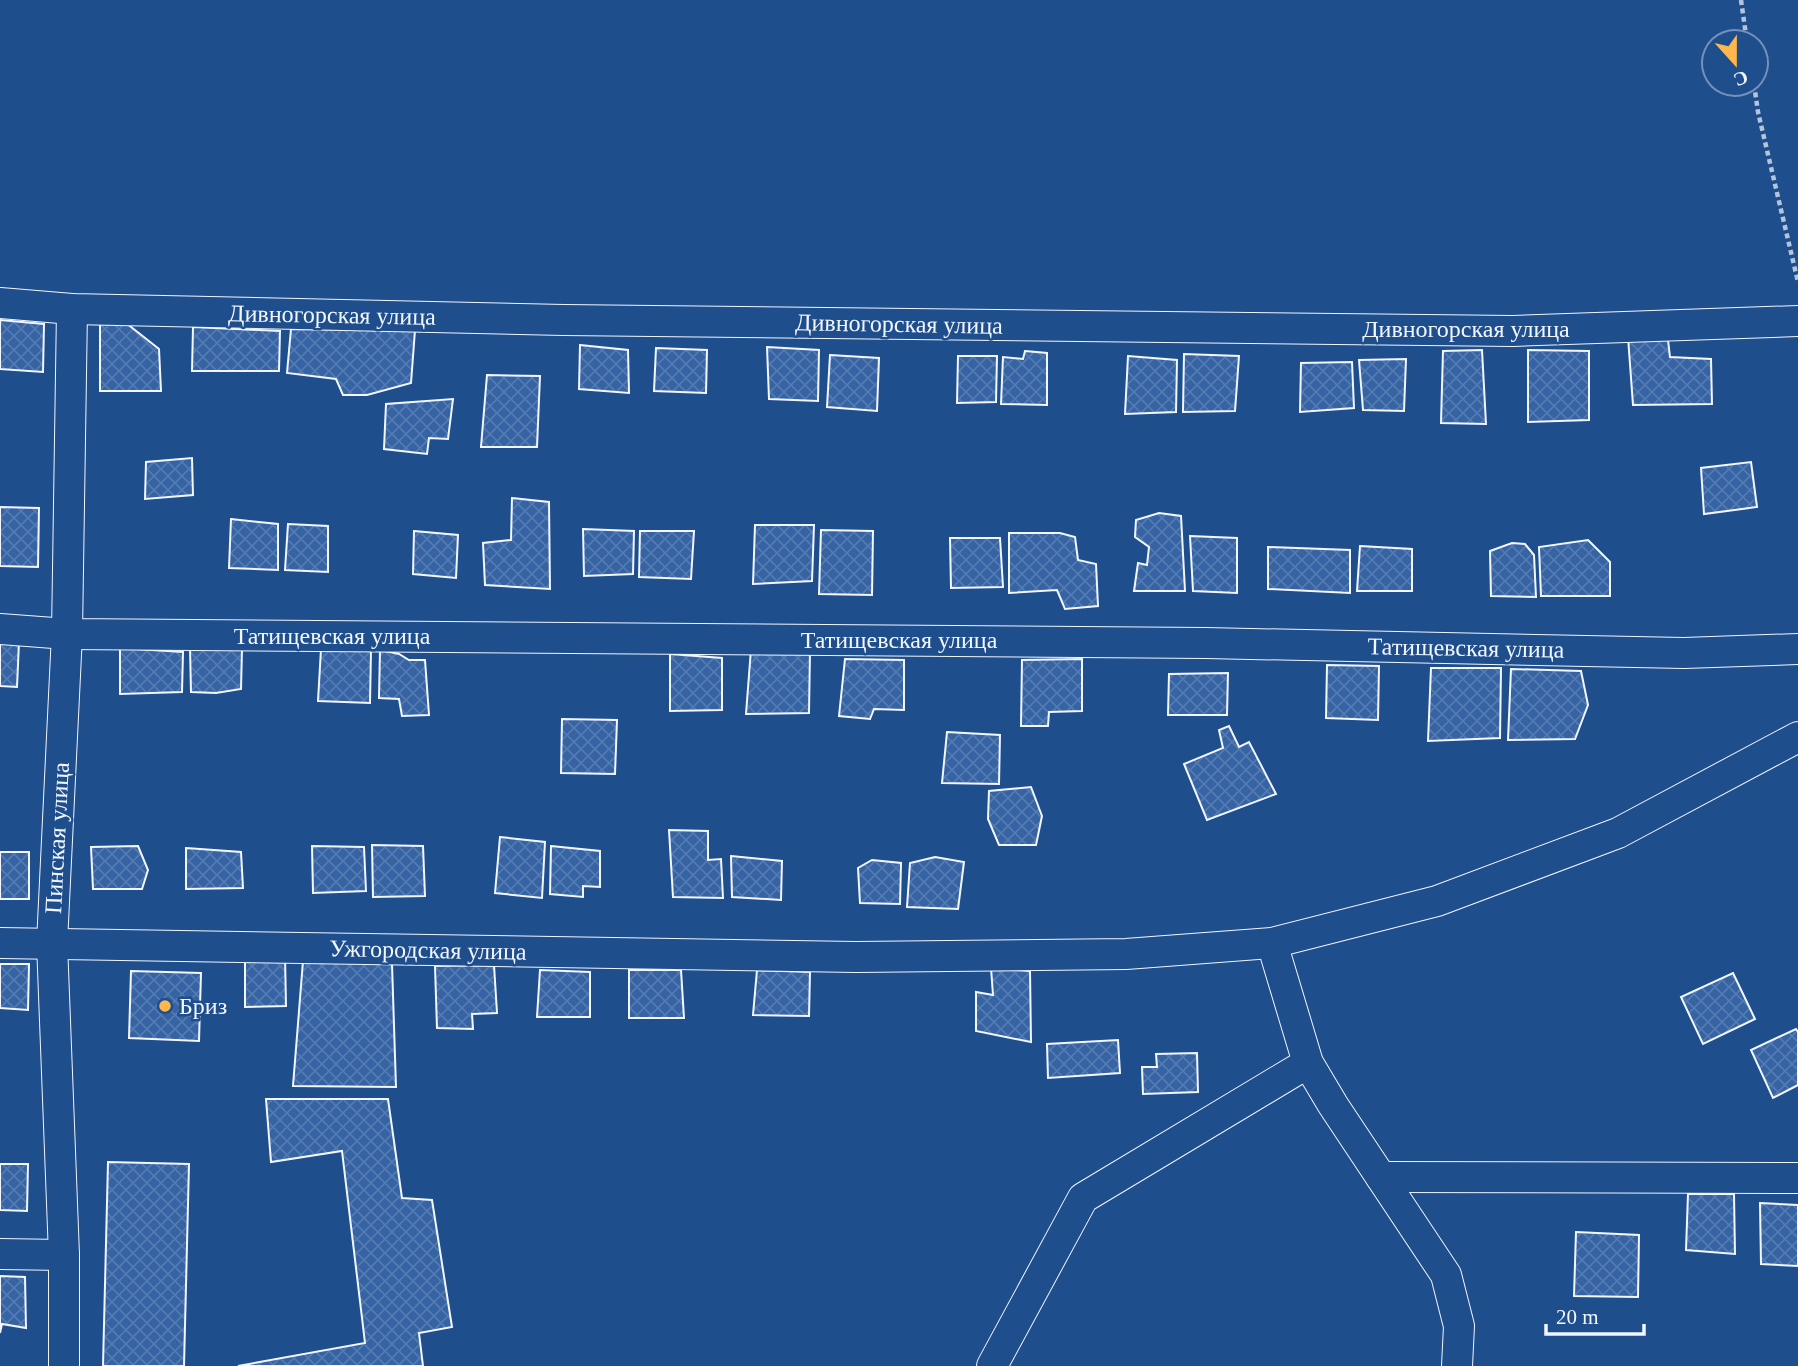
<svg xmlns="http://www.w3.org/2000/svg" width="1798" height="1366" font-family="'Times New Roman',serif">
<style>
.building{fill:url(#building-cross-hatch);stroke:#f2f6ff;stroke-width:2}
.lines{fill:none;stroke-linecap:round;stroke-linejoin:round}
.minor-casing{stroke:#f2f6ff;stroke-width:32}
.path{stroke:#b3c4dc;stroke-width:4.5;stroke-dasharray:5 3.5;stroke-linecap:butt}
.minor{stroke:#1f4e8c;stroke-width:30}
.poi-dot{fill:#ffb74d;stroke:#1f4e8c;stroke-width:2.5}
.labels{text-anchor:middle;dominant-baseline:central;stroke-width:5;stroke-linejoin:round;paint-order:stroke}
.street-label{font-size:24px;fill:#f2f6ff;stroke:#1f4e8c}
.poi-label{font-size:24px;fill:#f2f6ff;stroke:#1f4e8c;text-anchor:start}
</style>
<defs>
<pattern id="building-cross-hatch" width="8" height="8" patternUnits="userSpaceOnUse" patternTransform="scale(1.75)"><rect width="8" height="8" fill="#3563a3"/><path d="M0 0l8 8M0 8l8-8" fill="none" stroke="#537ab1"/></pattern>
</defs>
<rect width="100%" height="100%" fill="#1f4e8c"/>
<g class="building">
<path d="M0,320L44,324L43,372L0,369Z"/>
<path d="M100,323H126L159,349L161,391H100Z"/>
<path d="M193,327L280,331L279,371H192Z"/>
<path d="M291,329L415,330L411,383L367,395H343L336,379L287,373Z"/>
<path d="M1628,337L1668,340L1670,357L1711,359L1712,404L1633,405Z"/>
<path d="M580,345L628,350L629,393L579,389Z"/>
<path d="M767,347L819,350L818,401L769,399Z"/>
<path d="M656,348L707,350L706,393L654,391Z"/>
<path d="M1482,350L1486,424L1441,423L1443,351Z"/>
<path d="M1528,350L1589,351V420L1528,422Z"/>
<path d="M1025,351L1047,353V405L1001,404L1003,357L1023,359Z"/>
<path d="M1184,354L1239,356L1235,411L1183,412Z"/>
<path d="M830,355L879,358L877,411L827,407Z"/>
<path d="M958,356H997L996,402L957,403Z"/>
<path d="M1128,356L1177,360L1176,412L1125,414Z"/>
<path d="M1406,359L1404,411L1363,410L1359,360Z"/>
<path d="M1352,362L1354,408L1300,412L1301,363Z"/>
<path d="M487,375L540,376L537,447H481Z"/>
<path d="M453,399L448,439L429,438L427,454L384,449L386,404Z"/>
<path d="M192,458L193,495L145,499L146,462Z"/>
<path d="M1751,462L1757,507L1704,514L1701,468Z"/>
<path d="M512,498L549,502L550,589L485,585L483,543L511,540Z"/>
<path d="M0,507L39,508L38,567L0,566Z"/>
<path d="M1159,513L1181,516L1185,591H1134L1138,563L1147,565L1149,547L1135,537L1136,520Z"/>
<path d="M231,519L278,524V570L229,568Z"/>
<path d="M288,524L328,526V572L285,570Z"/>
<path d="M755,525H814L812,581L753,584Z"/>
<path d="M583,529L634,531L633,574L584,576Z"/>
<path d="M821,530L873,531L872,595L819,594Z"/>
<path d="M414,531L458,535L456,578L413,574Z"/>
<path d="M640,531H694L691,579L639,577Z"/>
<path d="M1009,533H1060L1075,537L1078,560L1096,564L1098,606L1065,609L1057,590L1009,593Z"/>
<path d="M1190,536L1237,538V593L1193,591Z"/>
<path d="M950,538H1000L1003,587L951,588Z"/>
<path d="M1588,540L1610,562V596H1541L1539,547Z"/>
<path d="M1512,543L1525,544L1534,555L1536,597L1491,596L1490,551Z"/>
<path d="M1360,546L1412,549V591H1357Z"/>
<path d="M1268,547L1350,550V593L1268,589Z"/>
<path d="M0,641L19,642L17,687L0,686Z"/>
<path d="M120,648L183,652L182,692L120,694Z"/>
<path d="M190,648L242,649L241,689L216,693L191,692Z"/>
<path d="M321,649L371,650L370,703L318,701Z"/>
<path d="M751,649L810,651L809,713L746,714Z"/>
<path d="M380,650L399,654L409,660H425L429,715L402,716L399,699L379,698Z"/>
<path d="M670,654L722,658V710L670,711Z"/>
<path d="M845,659L904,660V710L874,709L870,719L839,716Z"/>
<path d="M1082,659V711L1049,712L1048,726H1021L1022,660Z"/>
<path d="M1327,665L1379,666L1378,720L1326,718Z"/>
<path d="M1431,668H1501L1500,738L1428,741Z"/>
<path d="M1511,669L1581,671L1588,705L1575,739L1508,740Z"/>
<path d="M1228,673L1227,715H1168L1169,674Z"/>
<path d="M562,719L617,720L615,774L561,773Z"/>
<path d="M1229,726L1239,747L1249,742L1276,794L1207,820L1184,764L1223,748L1219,730Z"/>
<path d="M947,732L1000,735L999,784L942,783Z"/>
<path d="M1031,787L1042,816L1036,845H999L988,819L989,791Z"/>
<path d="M669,830L708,831V860L721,859L723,898L673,897Z"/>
<path d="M500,837L545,842L542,898L495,893Z"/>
<path d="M372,845L423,846L425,896L373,897Z"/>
<path d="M138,846L148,870L142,889H93L91,847Z"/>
<path d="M312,846L364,847L366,891L313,893Z"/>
<path d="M551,846L600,851V887L583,886V897L550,894Z"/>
<path d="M186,848L241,852L243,888L186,889Z"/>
<rect x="0" y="852" width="29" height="47"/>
<path d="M731,856L782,861L781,900L732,897Z"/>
<path d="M935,857L964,862L958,909L907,907L910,863Z"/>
<path d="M872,860L901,863L900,904L860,903L858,868Z"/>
<path d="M245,955L285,956L286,1006L245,1007Z"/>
<path d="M303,961L392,964L396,1087L293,1086Z"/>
<path d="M0,964H29L28,1010L0,1008Z"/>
<path d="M494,965L497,1013L472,1014L473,1029L437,1028L435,966Z"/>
<path d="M991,968L1030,971L1031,1042L976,1031V992L993,995Z"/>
<path d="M540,970L590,972V1017H537Z"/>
<path d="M629,970H681L684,1018H629Z"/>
<path d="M757,970L810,972L809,1016L753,1015Z"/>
<path d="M131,971L201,973L199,1041L129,1038Z"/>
<path d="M1733,973L1755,1019L1703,1044L1681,997Z"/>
<path d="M1796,1029L1798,1032V1085L1773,1098L1751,1050Z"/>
<path d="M1118,1040L1120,1073L1048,1078L1047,1044Z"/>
<path d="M1197,1053L1198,1092L1143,1094L1142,1067H1157L1156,1054Z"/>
<path d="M266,1099H388L402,1198L432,1200L452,1327L419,1333L423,1366H238L365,1343L342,1151L271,1162Z"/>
<path d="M108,1162L189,1164L184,1366H103Z"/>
<path d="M0,1164H28L27,1211L0,1210Z"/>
<path d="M1688,1194H1734L1735,1254L1686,1250Z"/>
<path d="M1760,1203L1798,1205V1266L1761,1264Z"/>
<path d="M1576,1232L1639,1235L1638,1297L1574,1296Z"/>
<path d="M0,1276L25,1277L26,1328L2,1324L0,1333Z"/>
</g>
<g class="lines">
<defs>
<g id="minor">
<path d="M0,303L72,309L564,320L1513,331L1798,321"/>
<path d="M0,629L67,634L1206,643L1684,653L1798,649"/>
<path d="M0,943L856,957L1126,954L1272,943L1437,901L1618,833L1798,737"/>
<path d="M1272,943L1308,1063L1333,1105L1446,1275L1459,1326L1457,1366"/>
<path d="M1381,1177L1798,1178"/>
<path d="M0,1254L64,1255"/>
<path d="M64,1366V1255L52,943L67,634L72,309"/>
<path d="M992,1366L1083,1198L1308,1063"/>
</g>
</defs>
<use href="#minor" class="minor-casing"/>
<g class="path">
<path d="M1741,0L1747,42"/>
<path d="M1754,84L1758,112L1798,282"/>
</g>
<use href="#minor" class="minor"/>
</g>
<circle class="poi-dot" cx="165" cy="1006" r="7"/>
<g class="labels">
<g class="street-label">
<text transform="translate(332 315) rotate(1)">Дивногорская улица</text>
<text transform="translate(899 324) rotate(1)">Дивногорская улица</text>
<text x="1466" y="329">Дивногорская улица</text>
<text x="332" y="636">Татищевская улица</text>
<text x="899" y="640">Татищевская улица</text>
<text transform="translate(1466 648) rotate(1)">Татищевская улица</text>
<text transform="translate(57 838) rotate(-87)">Пинская улица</text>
<text transform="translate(428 950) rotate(1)">Ужгородская улица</text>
</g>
<g class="poi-label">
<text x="179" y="1006">Бриз</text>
</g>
</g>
<g transform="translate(1735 63) rotate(159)"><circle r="33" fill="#1f4e8c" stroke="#7391ba" stroke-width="2"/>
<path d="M0-5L12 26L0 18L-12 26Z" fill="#ffb74d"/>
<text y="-10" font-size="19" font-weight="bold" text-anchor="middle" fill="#f2f6ff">С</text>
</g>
<path d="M1546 1324v10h98v-10" fill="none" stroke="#f2f6ff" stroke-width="3.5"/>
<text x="1556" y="1324" font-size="21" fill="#f2f6ff" stroke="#1f4e8c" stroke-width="5" paint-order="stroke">20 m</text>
</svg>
